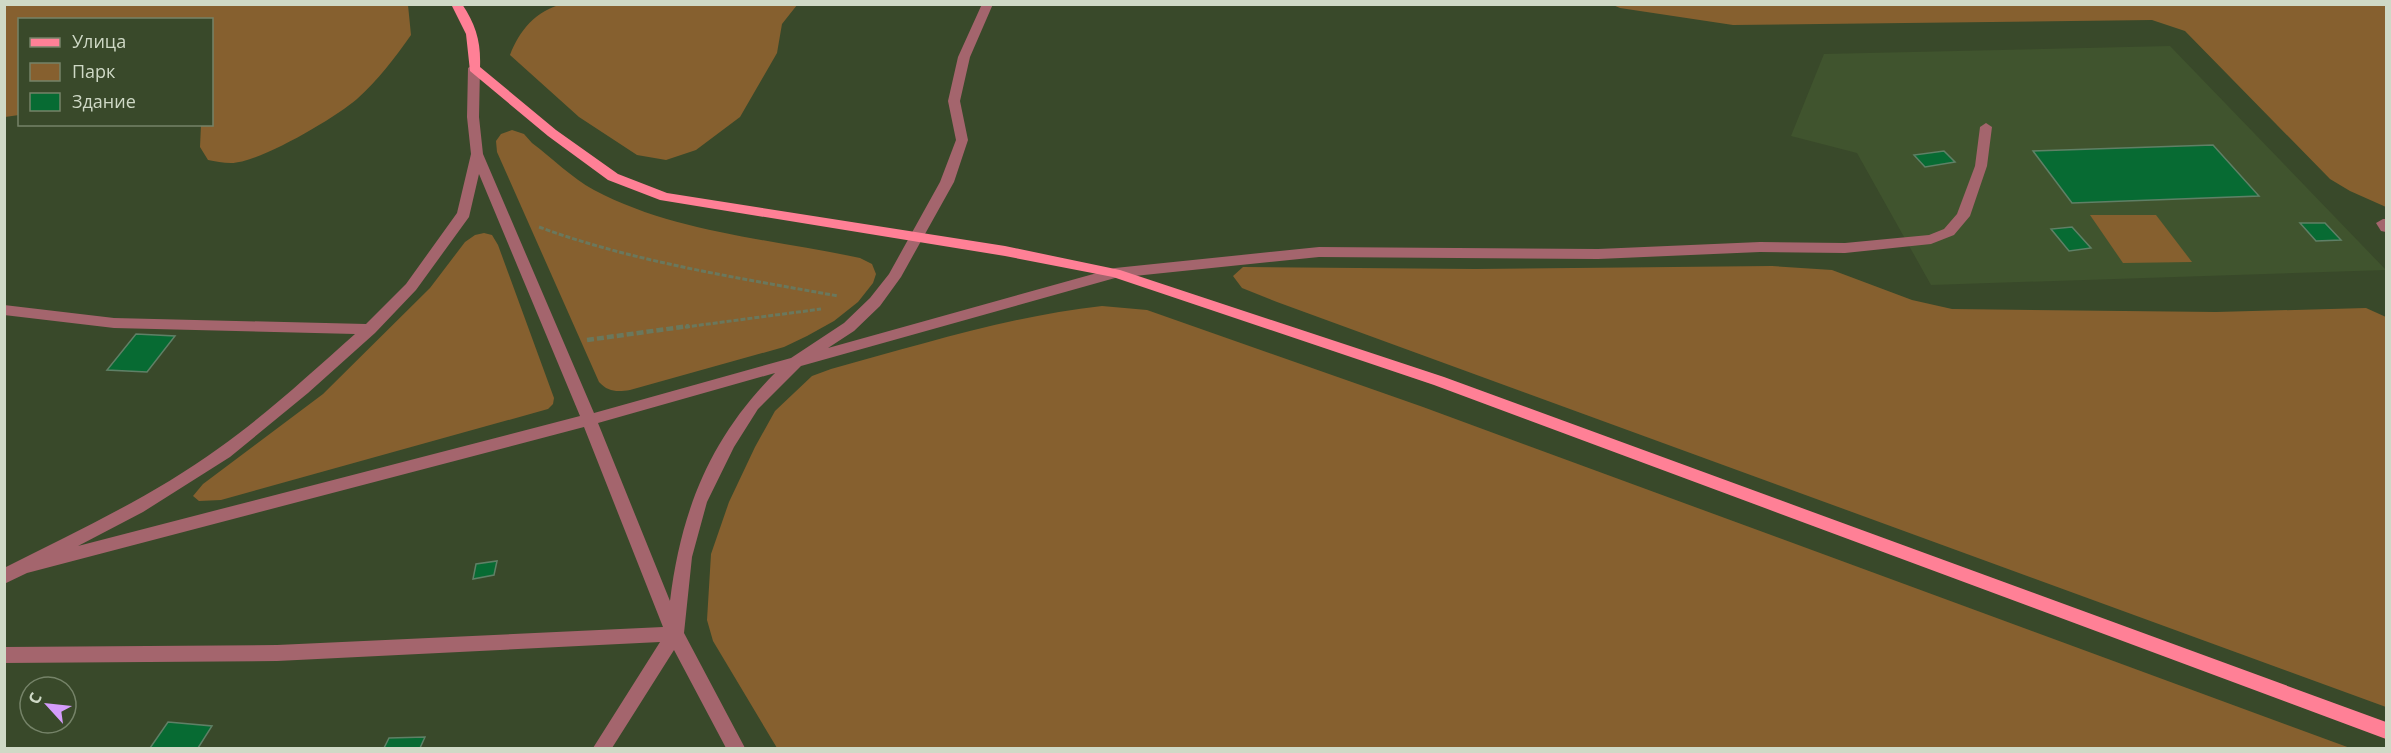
<svg xmlns="http://www.w3.org/2000/svg" width="2391" height="753" font-family="'Open Sans',sans-serif">
<style>
.built{fill:#40542e}
.green{fill:#86602f}
.building{fill:#076b33;stroke:#5f8066;stroke-width:1.5}
.lines{fill:none;stroke-linecap:round;stroke-linejoin:round}
.path-far1{stroke:#6a785d;stroke-width:3;stroke-dasharray:5 2;stroke-linecap:butt}
.path{stroke:#6a785d;stroke-width:4.5;stroke-dasharray:7 3;stroke-linecap:butt}
.minor{fill:#a4656d;fill-rule:evenodd}
.major{fill:#ff8096;fill-rule:evenodd}
</style>
<rect width="100%" height="100%" fill="#39492a"/>
<path class="built" d="M2170,46L2386,270L1931,285L1857,153L1791,136L1824,54Z"/>
<g class="green">
<path d="M563,4H797V5L782,24L777,53L740,117L696,150L666,160L637,155L579,117L510,55C519,31 536,10 563,4Z"/>
<path d="M4,5H408L411,35C395,58 378,80 357,99C335,118 259,163 231,163C223,163 215,161 208,160L200,147L201,125L212,124V20H20L19,115L5,117Z"/>
<path d="M1613,5H2386V207L2350,191L2330,179L2185,31L2152,20L1733,25L1620,8Z"/>
<path d="M512,130L524,134L532,143C552,158 572,178 594,190C675,233 772,239 860,258L872,264L876,274L873,283L858,302L834,321L807,336L784,347L630,390C617,392 608,392 599,382L497,152L496,141L501,134Z"/>
<path d="M2090,215H2156L2192,262L2123,263Z"/>
<path d="M484,233L492,235L498,245L554,398L553,404L548,409L221,500L199,501L193,496L203,484L323,394L430,288L465,242L475,235Z"/>
<path d="M1772,266L1832,270L1912,300L1952,309L2216,312L2366,308L2386,317V707L1277,302L1242,288L1233,276L1243,267L1475,269Z"/>
<path d="M1102,306L1147,310L1423,407L2350,748H777L713,641L707,620L711,554L729,502L755,447L775,411L812,376L831,369C920,345 1010,316 1102,306Z"/>
</g>
<g class="building">
<path d="M2213,145L2259,196L2072,203L2033,151Z"/>
<path d="M1944,151L1955,162L1925,167L1914,155Z"/>
<path d="M2300,223H2325L2341,240L2316,241Z"/>
<path d="M2072,227L2091,248L2069,251L2051,229Z"/>
<path d="M136,334L175,336L147,372L107,370Z"/>
<path d="M497,561L494,575L473,579L476,564Z"/>
<path d="M168,722L212,726L198,748H150Z"/>
<path d="M425,737L420,748H384L389,738Z"/>
</g>
<g class="lines">
<g class="path-far1">
<path d="M539,227C634,262 739,278 838,296"/>
<path d="M678,328L821,309"/>
</g>
<path class="path" d="M587,340L689,326"/>
<g class="minor">
<path d="M982,4H993L970,57L960,101L968,140L954,182L901,277L880,306L854,331L828,348L1115,268L1319,247L1598,249L1760,242L1845,243L1929,235L1944,229L1957,214L1975,166L1980,127L1986,123L1992,127L1987,166L1970,216L1954,235L1931,244L1845,253L1760,252L1598,259L1319,257L1115,278L801,366L758,409L734,447L707,502L692,557L684,633L745,748H726L674,650L612,748H593L660,642L277,661L4,663V647L277,645L663,627L584,427L27,573L4,584V568C77,531 153,496 219,448C267,414 311,373 355,334L114,328L4,315V305L114,318L366,324L406,284L457,213L471,154L467,117L468,68L474,64L480,68L479,117L483,154L594,413L791,358L844,323L870,298L889,274L940,182L956,140L948,101L958,57ZM479,174L580,416L78,546L143,512L230,457L308,393L375,333L416,290L469,217ZM775,373C710,438 681,511 670,601L598,423Z"/>
<path d="M2383,219H2386V232L2381,231L2376,223Z"/>
</g>
<path class="major" d="M451,4H462C476,25 481,42 480,67L556,130L618,174L667,193L1005,246L1120,270L1444,377L2386,722V739L1434,385L1113,277L1005,256L660,200L608,180L548,136L470,71L466,34Z"/>
</g>
<rect width="2391" height="753" fill="none" stroke="#cfd9c6" stroke-width="12"/>
<rect x="18" y="18" width="195" height="108" fill="#39492a" stroke="#758368" stroke-width="1.5"/>
<rect x="30" y="38" width="30" height="9" fill="#ff8096" stroke="#758368" stroke-width="1.5"/>
<text x="72" y="48" font-size="18" fill="#cfd9c6">Улица</text>
<rect x="30" y="63" width="30" height="18" fill="#86602f" stroke="#758368" stroke-width="1.5"/>
<text x="72" y="78" font-size="18" fill="#cfd9c6">Парк</text>
<rect x="30" y="93" width="30" height="18" fill="#076b33" stroke="#758368" stroke-width="1.5"/>
<text x="72" y="108" font-size="18" fill="#cfd9c6">Здание</text>
<g transform="translate(48 705) rotate(297)"><circle r="28" fill="#39492a" stroke="#758368" stroke-width="1.5"/>
<path d="M0-4.5L10 22L0 15L-10 22Z" fill="#d59cfb"/>
<text y="-9" font-size="16" font-weight="bold" text-anchor="middle" fill="#cfd9c6">С</text>
</g>
</svg>
